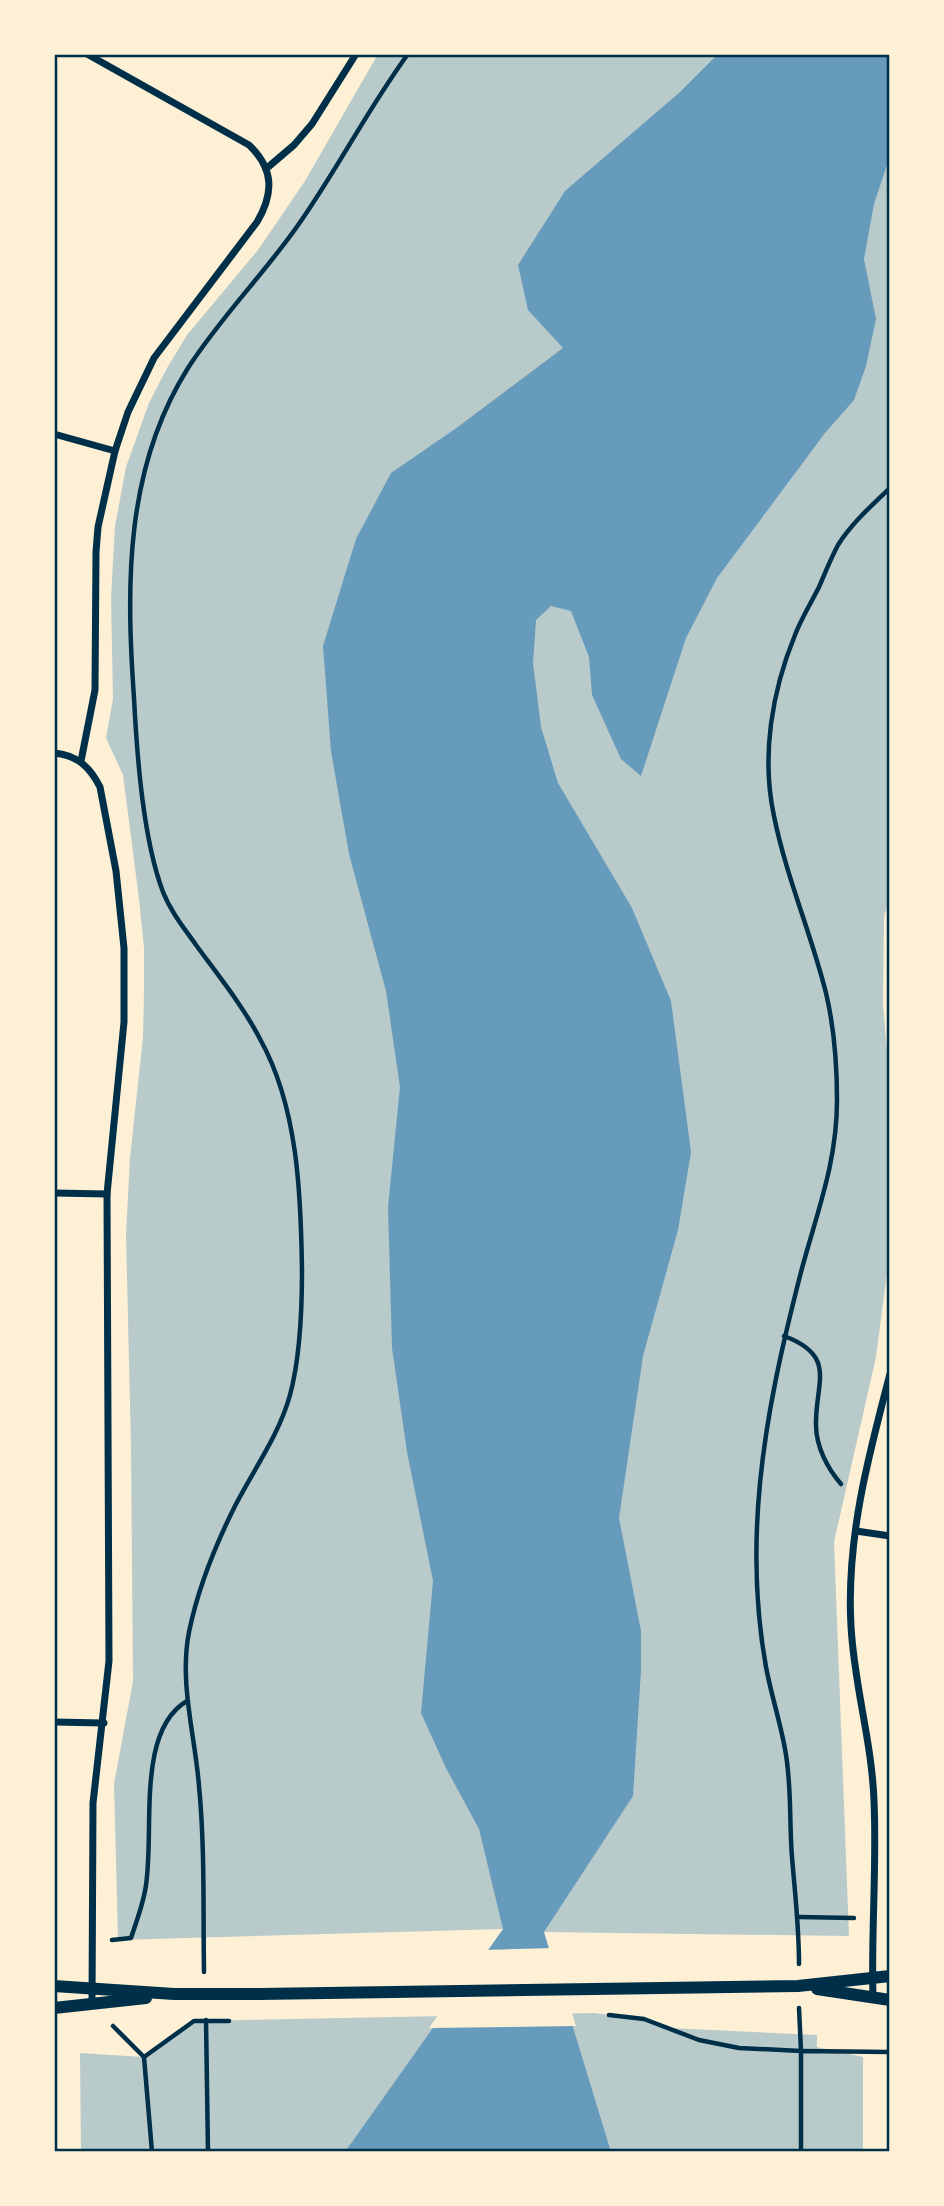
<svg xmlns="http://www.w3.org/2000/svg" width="944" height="2206" font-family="'PT Sans',sans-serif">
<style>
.green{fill:#b9caca}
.water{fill:#669bbc}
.pier{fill:#fdf0d5}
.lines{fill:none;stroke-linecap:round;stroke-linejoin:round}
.path{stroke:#003049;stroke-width:4.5}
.minor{stroke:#003049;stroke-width:7}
.tertiary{stroke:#003049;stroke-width:12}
.neatline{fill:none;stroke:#003049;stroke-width:2.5}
</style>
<rect width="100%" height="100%" fill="#fdf0d5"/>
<g class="green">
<path d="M378,54H890V898L884,916L883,1003L890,1087V1250L876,1357L834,1542L849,1936L543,1932L503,1929L118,1940L114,1784L133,1681L131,1447L126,1234L130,1158L143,1037L144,991V948L139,899L123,775L106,738L113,699L111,597L115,526L126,467L149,403L167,368L187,335L258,250L305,181Z"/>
<path d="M594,2013L644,2019L670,2028L817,2035V2047L863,2057V2152H81L80,2053L143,2057L194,2021Z"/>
</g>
<path class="water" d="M718,54H890V156L874,204L864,259L876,319L866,366L854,400L825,433L717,578L686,638L641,776L621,759L592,695L589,657L571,611L551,606L536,620L533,663L541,727L558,783L632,908L671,1001L691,1152L678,1230L643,1356L619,1518L641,1631V1670L633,1796L544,1932L611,2152H345L503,1929L479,1829L446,1768L421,1713L433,1581L407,1452L392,1348L388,1207L400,1087L386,991L349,854L331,751L323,646L356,539L391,473L455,429L563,348L528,310L518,265L565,191L680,92Z"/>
<path class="pier" d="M552,1948L576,2026L429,2028L484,1950Z"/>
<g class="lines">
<g class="path">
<path d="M784,1336C838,1356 815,1383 816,1425C816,1447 828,1469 841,1484"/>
<path d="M799,1917L854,1918"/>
<path d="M112,1940L131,1938C136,1923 142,1907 145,1891C156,1838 134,1732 187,1701"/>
<path d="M799,1964C799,1926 795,1894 792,1857C789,1821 792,1785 785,1749C780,1721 771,1694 766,1667C755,1606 754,1545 760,1483C767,1411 783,1342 801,1272C817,1212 837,1163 837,1100C837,1065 834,1027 826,993C811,933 786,876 774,816C761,756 772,691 795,635C801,619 811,603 819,587C825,573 831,558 838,545C851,524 872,505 890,488"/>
<path d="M204,1972C203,1911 205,1848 199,1786C195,1735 179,1683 189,1632C198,1588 215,1546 235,1506C254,1469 279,1435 290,1395C300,1358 302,1309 302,1271C301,1195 298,1107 260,1039C243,1006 218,975 196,945C184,928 171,912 163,892C143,839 137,756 134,698C126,584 125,468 188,368C220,318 262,276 296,228C336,172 367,110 408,54"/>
<path d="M609,2015L644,2019L699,2040L739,2048L801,2051L799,2008"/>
<path d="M206,2020L208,2152"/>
<path d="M113,2026L144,2057L152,2152"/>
<path d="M144,2057L194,2021H229"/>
<path d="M801,2152V2051L890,2052"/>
</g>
<g class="minor">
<path d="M267,168L294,145L312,124L356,54"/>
<path d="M54,434L115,451"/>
<path d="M54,753C77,755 90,767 100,787L116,871L124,948V1022L107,1194L109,1661L93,1803L92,2005"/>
<path d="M81,761L95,690L96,552L98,527L115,451L128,412L154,358L257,222C274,193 274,169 249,145L87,54"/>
<path d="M54,1193L107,1194"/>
<path d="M856,1531L890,1536"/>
<path d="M54,1722L104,1723"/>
<path d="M873,1998C871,1932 877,1866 874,1801C872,1742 854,1685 851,1626C846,1540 868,1457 890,1374"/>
</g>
<g class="tertiary">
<path d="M54,1986L174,1994H259L798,1986L890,1976"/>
<path d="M817,1989L890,2000"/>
<path d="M54,2008L146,1998"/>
</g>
</g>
<rect width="944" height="2206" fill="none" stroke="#fdf0d5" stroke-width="112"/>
<rect x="56" y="56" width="832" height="2094" class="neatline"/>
</svg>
